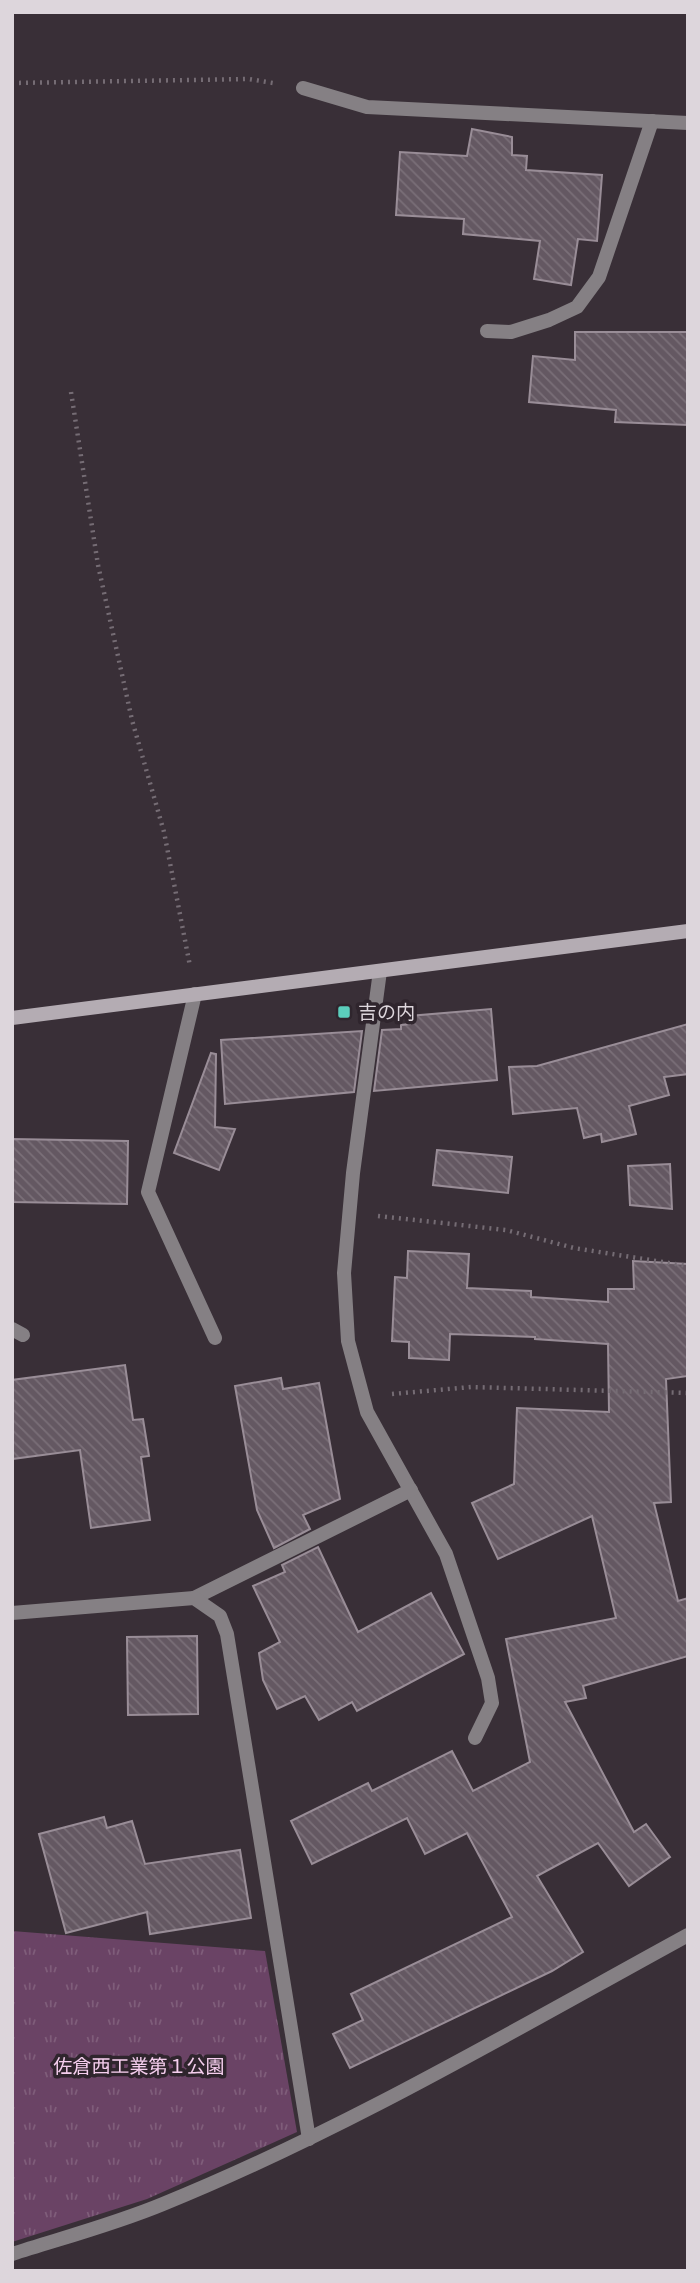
<svg xmlns="http://www.w3.org/2000/svg" width="700" height="2283" font-family="Roboto,'Noto Sans JP',sans-serif">
<style>
.park{fill:url(#park-tufts)}
.building{fill:url(#building-back-hatch);stroke:#998d97;stroke-width:2}
.lines{fill:none;stroke-linecap:round;stroke-linejoin:round}
.path{stroke:#756c74;stroke-width:4.5;stroke-dasharray:2 5;stroke-linecap:butt}
.lane{stroke:#858084;stroke-width:14}
.street{stroke:#858084;stroke-width:14}
.secondary{stroke:#b4acb3;stroke-width:14}
.poi-dot{fill:#5bcebc;stroke:#2f252d;stroke-width:2.5}
.labels{text-anchor:middle;dominant-baseline:central;stroke-width:7;stroke-linejoin:round;paint-order:stroke}
.poi-label{font-size:19px;fill:#ddd6dc;stroke:#2f252d;text-anchor:start}
.park-label{font-size:19px;fill:#f5ceee;stroke:#2f252d}
</style>
<defs>
<pattern id="park-tufts" width="24" height="20" patternUnits="userSpaceOnUse" patternTransform="scale(1.75)"><rect width="24" height="20" fill="#6a4365"/><path d="M3 7l-1-3M5 7V3M7 7l1-3M15 17l-1-3M17 17v-4M19 17l1-3" fill="none" stroke="#7f5d7a"/></pattern>
<pattern id="building-back-hatch" width="6" height="6" patternUnits="userSpaceOnUse" patternTransform="scale(1.75)"><rect width="6" height="6" fill="#645862"/><path d="M-1 5l2 2M0 0l6 6M5-1l2 2" fill="none" stroke="#7a6f78"/></pattern>
</defs>
<rect width="100%" height="100%" fill="#392f37"/>
<path class="park" d="M12,1931L265,1951L297,2132L147,2199L12,2242Z"/>
<g class="building">
<path d="M472,129L512,137V155L527,156L526,170L602,175L597,241L578,239L571,285L534,279L540,241L463,234L464,219L396,215L400,152L467,156Z"/>
<path d="M575,332H688V425L615,422L616,410L529,402L533,356L575,360Z"/>
<path d="M491,1009L497,1080L374,1091L382,1030L401,1029V1025L410,1024L409,1016Z"/>
<path d="M688,1024V1074L664,1077L669,1095L629,1106L636,1134L602,1142L601,1134L584,1138L577,1108L513,1114L509,1067L537,1066Z"/>
<path d="M362,1031L354,1092L225,1104L221,1040Z"/>
<path d="M211,1053L216,1054L215,1127L235,1129L219,1170L174,1153Z"/>
<path d="M12,1139L128,1141L127,1204L12,1202Z"/>
<path d="M437,1150L512,1157L508,1193L433,1185Z"/>
<path d="M670,1164L672,1209L630,1205L628,1166Z"/>
<path d="M408,1251L469,1254L467,1288L531,1291V1297L608,1302V1289H634L633,1261L688,1264V1376L666,1379L671,1502L654,1503L678,1601L688,1598V1656L583,1686L586,1698L565,1702L634,1832L646,1824L670,1857L629,1886L598,1843L537,1876L583,1952L552,1971L350,2068L333,2034L363,2020L351,1994L512,1917L467,1833L425,1854L407,1818L312,1864L291,1821L368,1783L372,1791L452,1751L473,1791L530,1762L506,1639L616,1618L592,1516L498,1559L472,1503L514,1484L517,1408L609,1412L608,1344L535,1339V1337L450,1334L449,1360L409,1358V1342L392,1341L395,1277L407,1278Z"/>
<path d="M125,1365L133,1420L143,1419L149,1456L141,1457L150,1520L91,1528L80,1450L12,1459V1380Z"/>
<path d="M281,1378L283,1389L319,1383L340,1499L303,1515L310,1529L274,1548L257,1510L235,1386Z"/>
<path d="M318,1547L358,1632L431,1593L464,1654L357,1711L352,1702L319,1720L305,1696L277,1709L263,1680L259,1653L280,1642L253,1586L285,1572L282,1565Z"/>
<path d="M197,1636L198,1714L128,1715L127,1637Z"/>
<path d="M104,1817L107,1828L132,1821L145,1864L240,1850L251,1918L150,1934L147,1912L66,1933L39,1834Z"/>
</g>
<g class="lines">
<g class="path">
<path d="M12,83L249,79L273,83"/>
<path d="M71,392L98,565L132,720L164,832L190,966"/>
<path d="M378,1216L506,1230L574,1248L688,1266"/>
<path d="M392,1394L471,1387L688,1393"/>
</g>
<g class="lane">
<path d="M195,994L148,1192L215,1338"/>
<path d="M12,1329L23,1335"/>
</g>
<g class="street">
<path d="M303,88L367,107L688,123"/>
<path d="M487,331L511,332L549,320L577,307L599,277L652,121"/>
<path d="M380,971L353,1173L344,1273L348,1341L367,1412L446,1554L488,1678L492,1703L475,1738"/>
<path d="M194,1598L411,1490"/>
<path d="M12,1613L194,1598L220,1616L227,1634L309,2139"/>
<path d="M12,2254C62,2238 115,2224 163,2204C345,2130 516,2029 688,1935"/>
</g>
<path class="secondary" d="M12,1018L688,931"/>
</g>
<rect class="poi-dot" x="337" y="1005" width="14" height="14" rx="3.5"/>
<g class="labels">
<g class="poi-label">
<text x="358" y="1012">吉の内</text>
</g>
<g class="park-label">
<text x="139" y="2066">佐倉西工業第１公園</text>
</g>
</g>
<rect width="700" height="2283" fill="none" stroke="#ddd6dc" stroke-width="28"/>
</svg>
